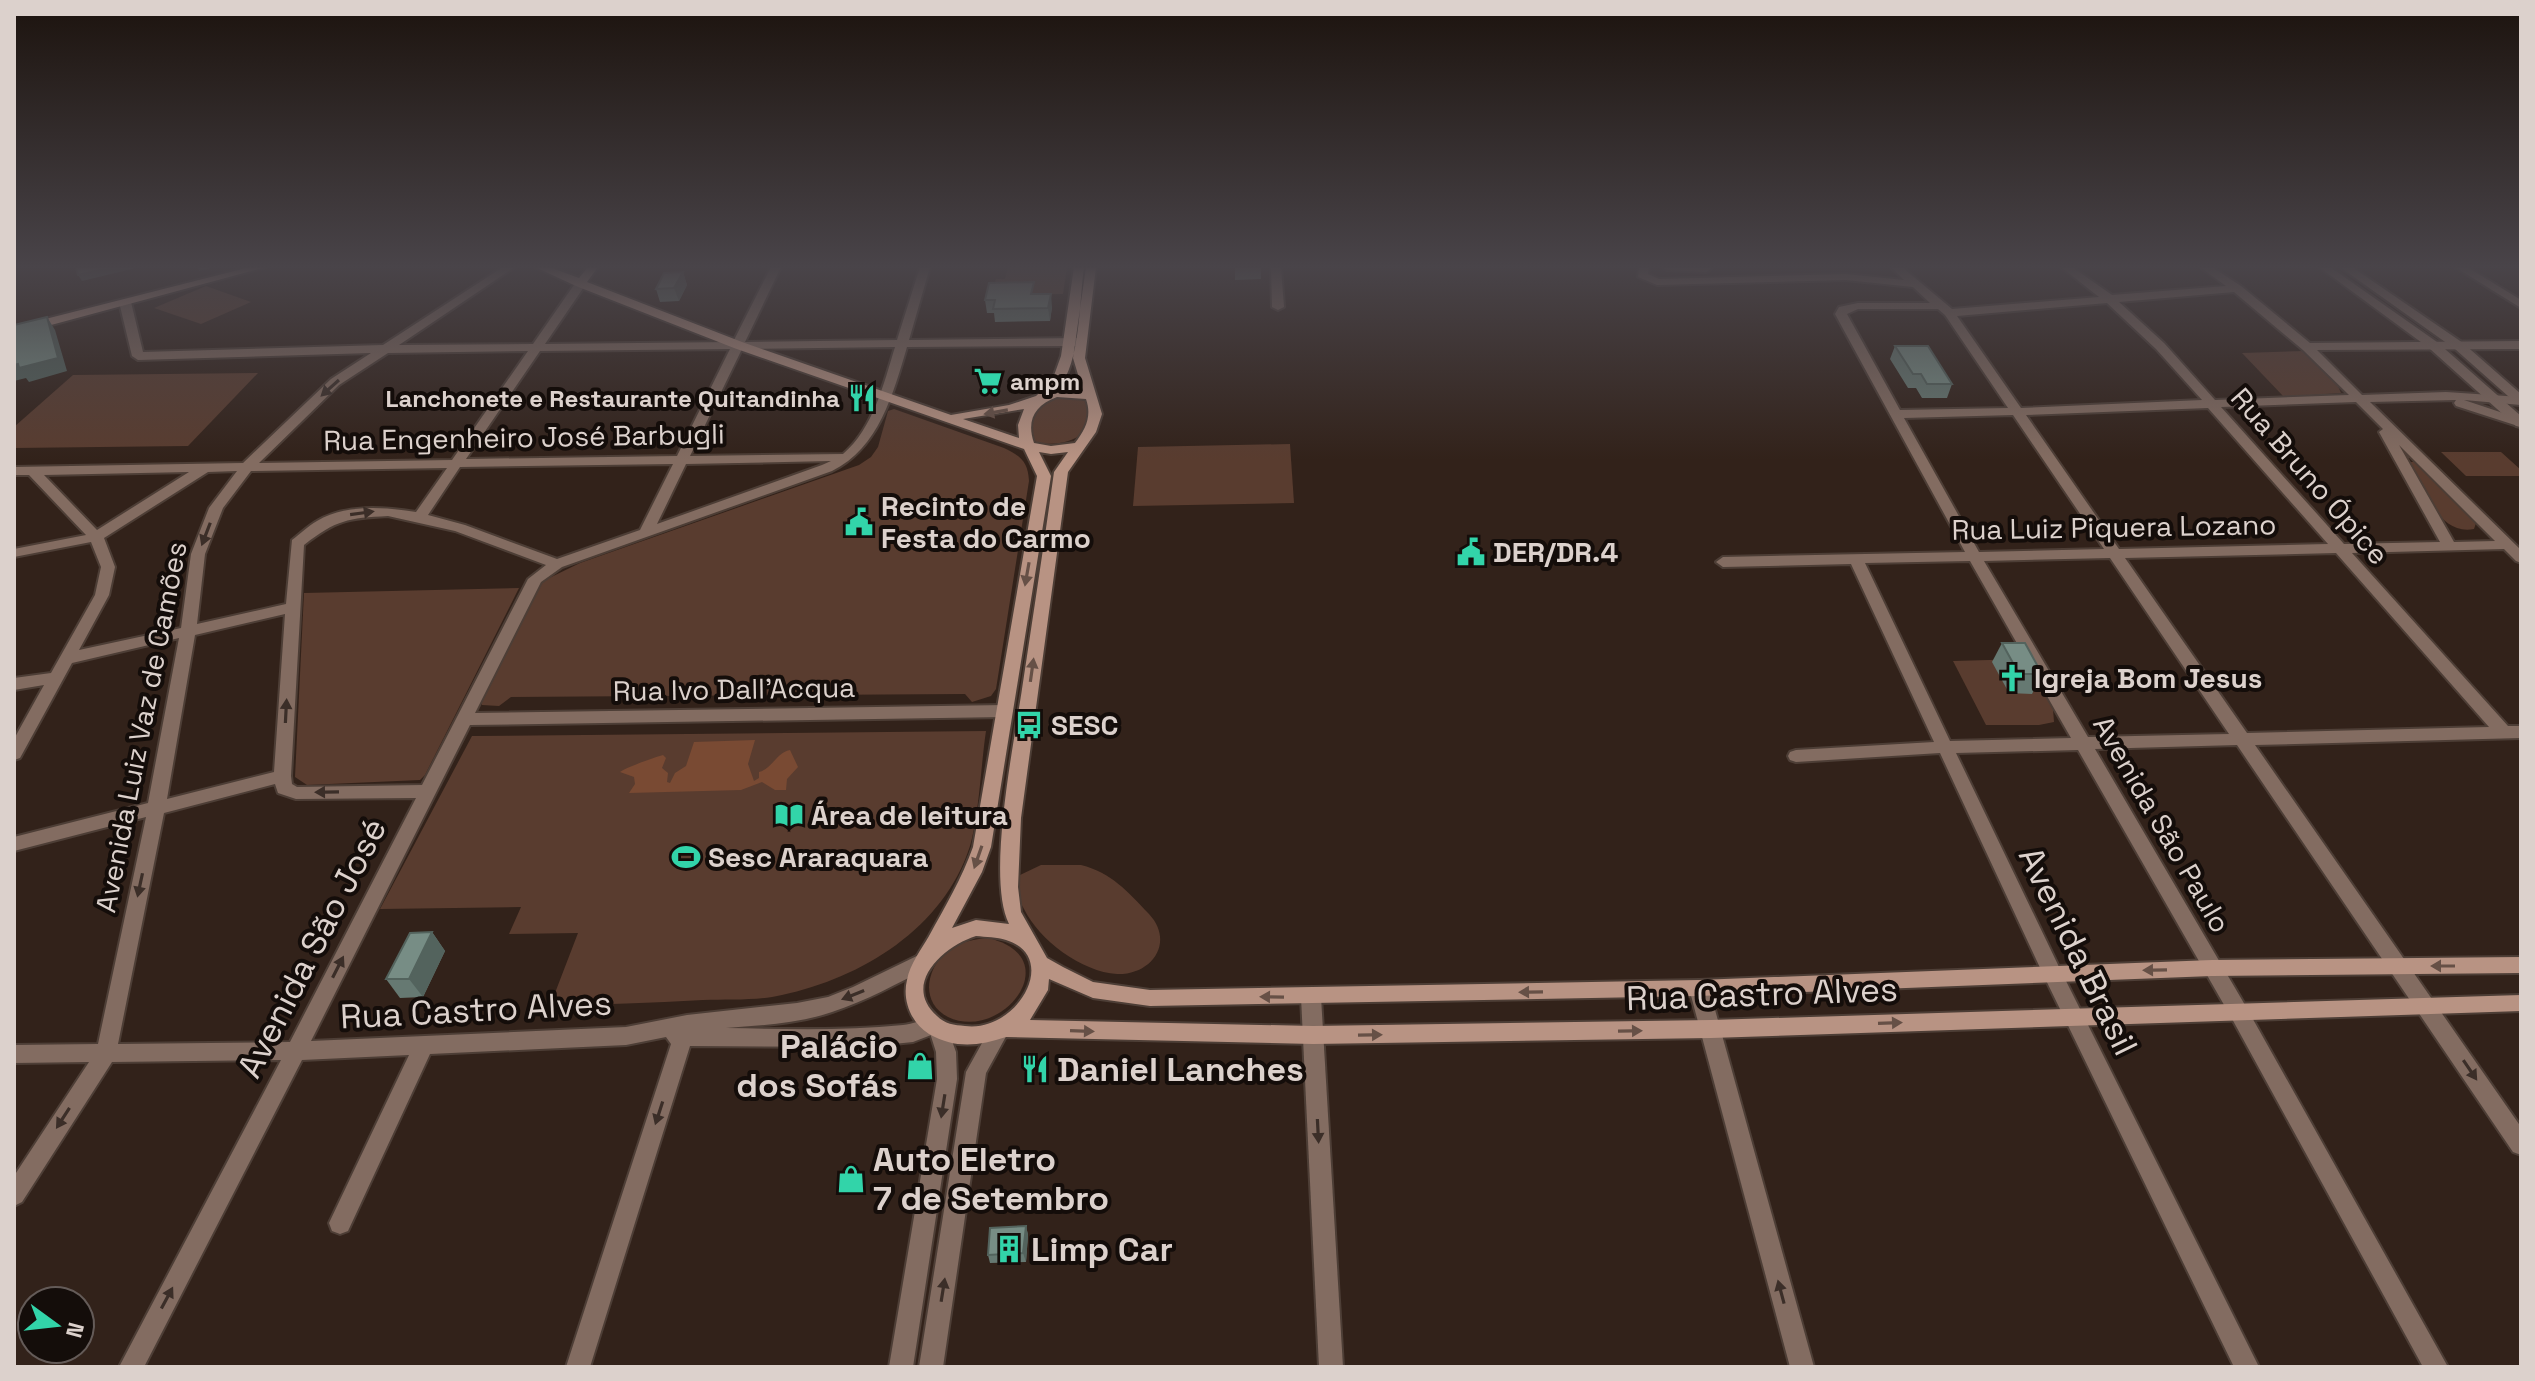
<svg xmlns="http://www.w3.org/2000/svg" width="2535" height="1381" font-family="'Space Grotesk',sans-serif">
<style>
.green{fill:#593c2f}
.water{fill:#794a33}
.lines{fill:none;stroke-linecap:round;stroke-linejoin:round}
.minor-casing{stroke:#4d3e36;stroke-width:4}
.tertiary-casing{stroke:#4d3e36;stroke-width:4}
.secondary-casing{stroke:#4d3e36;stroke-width:4}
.minor{fill:#836c61;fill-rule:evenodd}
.tertiary{fill:#836c61;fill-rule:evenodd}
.secondary{fill:#b89383;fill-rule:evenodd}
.wall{fill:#667972}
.shaded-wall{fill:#53635d}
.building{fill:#778d85;stroke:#53635d;stroke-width:2}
.oneway{fill:#3b2e28}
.oneway2{fill:#665046}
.labels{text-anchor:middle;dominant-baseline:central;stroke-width:8;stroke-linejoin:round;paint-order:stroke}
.far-poi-label{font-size:24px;font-weight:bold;fill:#dcd1cc;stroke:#140d0a;text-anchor:start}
.street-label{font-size:28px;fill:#dcd1cc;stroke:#140d0a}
.poi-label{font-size:28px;font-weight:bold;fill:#dcd1cc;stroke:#140d0a;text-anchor:start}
.near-street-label{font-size:34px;fill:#dcd1cc;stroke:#140d0a}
.near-poi-label{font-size:34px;font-weight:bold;fill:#dcd1cc;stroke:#140d0a;text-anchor:start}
</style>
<rect width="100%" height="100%" fill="#32221a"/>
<g class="green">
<path d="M1008,267H1067L1063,294L991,295L996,279H1005Z"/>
<path d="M206,286L251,302L201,324L154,308Z"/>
<path d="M2304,351L2338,386L2341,393L2284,397L2242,353Z"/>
<path d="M258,373L188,446L14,448V427L73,375Z"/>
<path d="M1068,397L1085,401C1103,435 1063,449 1036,442L1029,432C1032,409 1044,398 1068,397Z"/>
<path d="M894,409L1004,448C1021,456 1028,462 1029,481L996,689L991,696L972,702L965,694L511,697L499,706L482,705V698L543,581L580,563L859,465L871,457L878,447L888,411Z"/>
<path d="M1290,444L1294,503L1133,506L1138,447Z"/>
<path d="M2441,452H2501L2521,470V476H2466Z"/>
<path d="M2408,462H2415L2476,523L2474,529C2438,536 2423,487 2408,462Z"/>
<path d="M519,588L425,775L420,780L307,785L295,777L304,593Z"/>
<path d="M2025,659L2053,709L2054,722L2039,725H1986L1953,661Z"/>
<path d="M986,731C981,764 979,816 970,846C944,928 862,978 782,995C757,1001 729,999 703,1000C652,1003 601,1004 550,1006L578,933L509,934L521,907L380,909L472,736Z"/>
<path d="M1081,865C1112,873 1127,891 1149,914C1175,942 1152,975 1117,974C1082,972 1039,940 1024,909C1018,897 1012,887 1020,875L1041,865Z"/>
<path d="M988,938C1069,957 1002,1043 948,1017C917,1001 928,962 953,947C964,941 976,939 988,938Z"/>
</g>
<path class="water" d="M755,740L748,764L754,781L759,778V772C773,768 777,752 790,750L798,767L787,779L786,790H775L762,782L741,790L629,793L635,784L634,777L620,772C627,767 653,758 663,755L666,758L662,768L668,773L667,782L670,783L675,773L686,766L694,742Z"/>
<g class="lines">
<defs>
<g id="minor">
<path d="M503,267H515L399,345L533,344L576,282L580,281L586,284L545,344L733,342L771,267H781L745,342L897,340L920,267H930L909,340L1080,338L1086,342L1080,346L907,347C893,394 879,448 832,471L562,567L541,582L475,713L1005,705L1013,711L1005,717L470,725L311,1041L626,1027L687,1015L797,1003L828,997L853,987L923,953L930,955L933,961L930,967C898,983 866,1001 832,1012C798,1024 761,1025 726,1028C785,1029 844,1031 903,1025C915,1024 928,1016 939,1020L942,1026L939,1032L913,1042L864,1047L690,1046L590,1367H566L671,1044L666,1037L626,1045L430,1054L348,1231L340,1234L332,1231L329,1223L409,1055L302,1060L144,1367H119L281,1060L112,1062L22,1202L14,1206V1176L89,1062L14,1063V1045L98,1044L146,817L14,851V837L148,803L179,638L72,663L20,758L14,760V739L44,685L14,690V678L51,673L95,595L101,567L91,542L14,557V549L86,535L29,475H14V467L243,463L331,379L371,353L138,360L132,356L119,302L121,300L131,302L143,352L383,345ZM895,347C884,383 873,429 843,454L690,456L742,349ZM730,349L677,456L466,459L540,351ZM528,351L452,460L259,463L339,385L388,353ZM831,461L822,465L657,524L686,464ZM673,464L640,530L557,559L465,525L428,515L460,467ZM447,468L416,512C384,507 346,504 317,521C308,526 300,534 292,540L286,604L197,624L205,554L223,508L251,471ZM237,471L209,508L191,554L181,628L79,650L109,595L115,567L104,538L208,472ZM189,472L97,530L44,475ZM388,516L455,531L546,565L528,579L422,785L297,787L292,784L291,776L304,545C336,520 348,518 388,516ZM285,614L274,772L167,799L195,635ZM275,784L278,793L296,799L416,798L290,1042L118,1044L164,813Z"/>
<path d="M1271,267H1281L1284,307L1278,310L1272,307Z"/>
<path d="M1639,267H1649L1648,274L1659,279L1846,274L1904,280L1891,267H1902L1952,309L2099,297L2061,267H2072L2112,295L2226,286L2200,267H2212L2241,286L2310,343L2521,341V349L2317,350L2362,395L2446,392L2521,397V405L2464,400L2521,419V427L2456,406L2454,403L2456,400L2370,402L2521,550V563L2516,561L2504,549L2352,553L2508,726H2521V738L2255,745L2521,1127V1155L2513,1152L2237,745L2095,749L2245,1005L2448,1367H2423L2231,1017L2078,750L1956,753L2060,969L2259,1367H2234L2042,972L1940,753L1796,762L1790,760L1788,756L1790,752L1796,750L1934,742L1851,564L1723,567L1716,562L1723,557L1965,552L1835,314L1839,307L1858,303H1930L1913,287L1846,280L1657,285L1638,277ZM2234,292L2303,350L2349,395L2215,400L2164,343L2119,302ZM2107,303L2156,349L2202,400L2021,408L1957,316ZM1858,309H1938L1945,315L2008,408L1900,410L1847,314ZM2356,402L2383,429L2379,432L2440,542L2344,544L2221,407ZM2208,408L2328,544L2119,549L2026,415ZM2013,415L2104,549L1979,552L1904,418ZM2399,445L2495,541L2454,542ZM2336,553L2489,727L2247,733L2125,558ZM2110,558L2229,734L2088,737L1984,561ZM1970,561L2071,738L1950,741L1865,563Z"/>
<path d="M1662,267H1709L1711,269L1706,272L1667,270Z"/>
<path d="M2455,267H2467L2521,300V308Z"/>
<path d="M1699,980L1706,982L1709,988L1814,1367H1790L1689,988L1692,982Z"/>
</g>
<g id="tertiary">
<path d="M2319,267H2330L2437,342L2521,416V427L2516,426L2429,348Z"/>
<path d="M2340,267H2352L2463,343L2521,394V405L2517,404L2455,349Z"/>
<path d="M1311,989L1318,991L1321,997L1343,1367H1319L1301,997L1304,991Z"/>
<path d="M939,1021L946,1024L956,1052L957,1079L913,1367H889L937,1079L936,1052L929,1030L932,1024Z"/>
<path d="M999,1022L1006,1025L1009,1031L986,1073L943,1367H919L966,1072L992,1025Z"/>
</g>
<g id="secondary">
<path d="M250,267H266L14,335V327Z"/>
<path d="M535,267H549L579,278L588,267H598L587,282L742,342L951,415L1009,405L1036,396L1052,381L1061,356L1074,267H1084C1079,302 1081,362 1058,389L1083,391L1073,358L1086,267H1096L1085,358L1102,414L1096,432L1068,472L1021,818L1018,887L1021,912L1047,958L1063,967L1093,982L1150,990L1699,980L2212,960L2521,957V973L2212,976L1699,996L1150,1006L1093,998L1049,979L1048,990L1030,1020L1313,1026L1711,1020L2521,995V1011L1711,1038L1313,1044L1006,1037C979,1046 955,1049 929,1034C911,1023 902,1000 907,980C910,964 921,950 929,936C945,907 962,878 973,847L1037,476L1024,449L734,348L576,286ZM1057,397L1086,399C1092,416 1086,429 1075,443L1051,446L1034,443C1026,420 1035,405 1057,397ZM1024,409L1018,425L1019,438L963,419ZM1039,452L1051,454L1068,452L1054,472C1044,544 1033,617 1022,689C1014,744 986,878 1009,924L976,920L952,928L982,872L991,847L1051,476ZM976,936C986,937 997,937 1006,940C1061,957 1017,1033 965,1026C954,1025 945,1024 937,1016C901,984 944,946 976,936Z"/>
</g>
</defs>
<use href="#minor" class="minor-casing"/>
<use href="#tertiary" class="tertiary-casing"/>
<use href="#secondary" class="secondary-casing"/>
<use href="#minor" class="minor"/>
<use href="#tertiary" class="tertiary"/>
<use href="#secondary" class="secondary"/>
</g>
<g class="wall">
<path d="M1235,267H1261V279L1235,280Z"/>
<path d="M683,272L687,285L679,301L660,302L656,289Z"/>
<path d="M1035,294L1052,307L1050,321L995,322L994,313H987L985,300Z"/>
<path d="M1895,346L1952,384L1947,398H1922L1916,388H1908L1890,359Z"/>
<path d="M2002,643L2042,674L2032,694L2009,693L1992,662Z"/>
<path d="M432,932L445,951L423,997L400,998L386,979Z"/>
<path d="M1026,1226L1028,1235L1026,1262L990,1263L988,1255Z"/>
</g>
<g class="shaded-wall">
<path d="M113,267H140L82,281L78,275Z"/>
<path d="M197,267H216L199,271Z"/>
<path d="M683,272L687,285L679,301L674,288Z"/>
<path d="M1051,294L1052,307L1050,321L1048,308Z"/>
<path d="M47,317L55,330L67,371L29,382L26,378L14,381V365Z"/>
<path d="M432,932L445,951L423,997L409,979Z"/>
<path d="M1026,1226L1028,1235L1026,1262L1023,1253Z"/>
</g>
<g class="building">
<path d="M76,267H113L78,275Z"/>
<path d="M683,272L674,288L656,289L664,273Z"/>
<path d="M1034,282L1031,294H1051L1048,308L993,309L995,300H985L989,283Z"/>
<path d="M47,317L58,358L19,368L18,364L14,365V325Z"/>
<path d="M1895,346H1928L1952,384H1927L1921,374H1913Z"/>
<path d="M2002,643H2025L2042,674H2019Z"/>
<path d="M432,932L409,979H386L410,933Z"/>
<path d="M1026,1226L1023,1253L988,1255L990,1228Z"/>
</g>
<defs><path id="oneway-solid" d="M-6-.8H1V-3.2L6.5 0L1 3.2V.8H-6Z" transform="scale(2)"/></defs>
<g class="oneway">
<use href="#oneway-solid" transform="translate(330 388) rotate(138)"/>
<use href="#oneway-solid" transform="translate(362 513) rotate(-8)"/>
<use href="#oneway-solid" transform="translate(206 534) rotate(111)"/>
<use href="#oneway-solid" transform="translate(286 711) rotate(-87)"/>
<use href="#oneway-solid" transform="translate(327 792) rotate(179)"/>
<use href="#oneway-solid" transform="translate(140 885) rotate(102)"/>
<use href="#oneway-solid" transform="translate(338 967) rotate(-63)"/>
<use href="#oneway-solid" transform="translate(853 995) rotate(158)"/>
<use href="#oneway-solid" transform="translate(2470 1070) rotate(56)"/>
<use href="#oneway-solid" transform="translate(943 1106) rotate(99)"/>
<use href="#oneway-solid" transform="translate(659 1113) rotate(108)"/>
<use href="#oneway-solid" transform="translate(63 1118) rotate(123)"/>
<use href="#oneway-solid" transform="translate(1318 1131) rotate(87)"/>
<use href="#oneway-solid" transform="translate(943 1290) rotate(-81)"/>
<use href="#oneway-solid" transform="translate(1781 1292) rotate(-105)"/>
<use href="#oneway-solid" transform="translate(167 1298) rotate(-62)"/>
</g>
<g class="oneway2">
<use href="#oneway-solid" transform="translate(996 412) rotate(170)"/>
<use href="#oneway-solid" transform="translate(1027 574) rotate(100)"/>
<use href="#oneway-solid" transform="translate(1032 670) rotate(-82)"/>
<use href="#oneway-solid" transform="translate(978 857) rotate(109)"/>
<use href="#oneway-solid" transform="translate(2443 966) rotate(180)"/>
<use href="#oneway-solid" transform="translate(2155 970) rotate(179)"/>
<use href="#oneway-solid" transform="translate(1531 992) rotate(179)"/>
<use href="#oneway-solid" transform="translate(1272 997) rotate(-179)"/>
<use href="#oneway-solid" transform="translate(1890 1023) rotate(-2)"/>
<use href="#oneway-solid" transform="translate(1082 1031) rotate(2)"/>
<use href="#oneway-solid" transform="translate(1630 1031) rotate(-1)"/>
<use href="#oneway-solid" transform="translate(1370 1035) rotate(-1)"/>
</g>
<linearGradient id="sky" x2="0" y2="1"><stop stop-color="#1c130e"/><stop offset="0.58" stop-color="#494449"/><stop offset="1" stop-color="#494449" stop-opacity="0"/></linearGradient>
<rect width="2535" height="460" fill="url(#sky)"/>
<defs>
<symbol id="supermarket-bare" viewBox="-9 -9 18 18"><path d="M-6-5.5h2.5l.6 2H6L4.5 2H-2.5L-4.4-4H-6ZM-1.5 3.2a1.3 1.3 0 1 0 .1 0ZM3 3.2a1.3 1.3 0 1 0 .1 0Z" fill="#32d4a9" stroke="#140d0a" stroke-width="2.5" paint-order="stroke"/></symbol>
<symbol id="restaurant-bare" viewBox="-9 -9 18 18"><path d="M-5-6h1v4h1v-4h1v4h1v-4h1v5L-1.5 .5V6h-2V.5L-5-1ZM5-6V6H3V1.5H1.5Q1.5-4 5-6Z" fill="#32d4a9" stroke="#140d0a" stroke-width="2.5" paint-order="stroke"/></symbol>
<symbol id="civic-bare" viewBox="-9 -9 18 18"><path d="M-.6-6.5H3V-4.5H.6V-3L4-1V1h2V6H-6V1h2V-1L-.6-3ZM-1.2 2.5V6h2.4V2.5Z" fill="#32d4a9" stroke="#140d0a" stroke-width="2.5" paint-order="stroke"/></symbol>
<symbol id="church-bare" viewBox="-9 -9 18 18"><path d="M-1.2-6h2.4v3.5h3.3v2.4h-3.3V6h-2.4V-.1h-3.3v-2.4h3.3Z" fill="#32d4a9" stroke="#140d0a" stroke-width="2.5" paint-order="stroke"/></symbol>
<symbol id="bus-bare" viewBox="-9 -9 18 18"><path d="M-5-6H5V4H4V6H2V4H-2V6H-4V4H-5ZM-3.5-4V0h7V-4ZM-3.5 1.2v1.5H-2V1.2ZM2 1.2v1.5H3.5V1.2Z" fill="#32d4a9" stroke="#140d0a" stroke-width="2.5" paint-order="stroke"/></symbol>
<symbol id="library-bare" viewBox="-9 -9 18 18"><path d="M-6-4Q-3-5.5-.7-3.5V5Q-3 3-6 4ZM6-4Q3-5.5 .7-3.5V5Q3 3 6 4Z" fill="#32d4a9" stroke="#140d0a" stroke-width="2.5" paint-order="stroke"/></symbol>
<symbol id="stadium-bare" viewBox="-9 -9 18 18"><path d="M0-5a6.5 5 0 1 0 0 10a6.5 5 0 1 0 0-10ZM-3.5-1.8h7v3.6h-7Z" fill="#32d4a9" stroke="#140d0a" stroke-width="2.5" paint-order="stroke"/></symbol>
<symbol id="shop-bare" viewBox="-9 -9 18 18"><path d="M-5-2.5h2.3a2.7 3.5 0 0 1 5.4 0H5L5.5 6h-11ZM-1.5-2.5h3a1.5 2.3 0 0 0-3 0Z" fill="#32d4a9" stroke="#140d0a" stroke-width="2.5" paint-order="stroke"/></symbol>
<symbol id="building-bare" viewBox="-9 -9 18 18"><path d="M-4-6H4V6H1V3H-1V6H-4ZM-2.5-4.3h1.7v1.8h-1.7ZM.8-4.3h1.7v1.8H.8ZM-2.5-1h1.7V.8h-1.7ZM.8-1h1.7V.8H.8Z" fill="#32d4a9" stroke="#140d0a" stroke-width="2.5" paint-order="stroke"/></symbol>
</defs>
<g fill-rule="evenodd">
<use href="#supermarket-bare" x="968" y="361" width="40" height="40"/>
<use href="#restaurant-bare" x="842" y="378" width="40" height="40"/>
<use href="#civic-bare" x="839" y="502" width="40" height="40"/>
<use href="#civic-bare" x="1451" y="532" width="40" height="40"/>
<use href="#church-bare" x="1992" y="658" width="40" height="40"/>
<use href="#bus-bare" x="1009" y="705" width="40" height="40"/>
<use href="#library-bare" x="769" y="795" width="40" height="40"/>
<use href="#stadium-bare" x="666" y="837" width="40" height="40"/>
<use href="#shop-bare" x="900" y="1046" width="40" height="40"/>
<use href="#restaurant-bare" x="1015" y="1049" width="40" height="40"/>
<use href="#shop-bare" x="831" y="1159" width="40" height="40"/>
<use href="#building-bare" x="989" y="1229" width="40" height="40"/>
</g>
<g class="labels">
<g class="far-poi-label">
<text x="1010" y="381">ampm</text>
<text x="840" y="398" text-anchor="end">Lanchonete e Restaurante Quitandinha</text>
</g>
<g class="street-label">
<text transform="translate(524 437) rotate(-1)">Rua Engenheiro José Barbugli</text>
<text transform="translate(2310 476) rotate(49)">Rua Bruno Ópice</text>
<text transform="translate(2114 527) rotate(-1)">Rua Luiz Piquera Lozano</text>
<text transform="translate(734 689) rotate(-1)">Rua Ivo Dall'Acqua</text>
<text transform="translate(141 727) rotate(-79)">Avenida Luiz Vaz de Camões</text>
<text transform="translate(2162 824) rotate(60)">Avenida São Paulo</text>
</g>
<g class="poi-label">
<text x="881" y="506">Recinto de<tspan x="881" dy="32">Festa do Carmo</tspan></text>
<text x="1493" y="552">DER/DR.4</text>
<text x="2034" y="678">Igreja Bom Jesus</text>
<text x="1051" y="725">SESC</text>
<text x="811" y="815">Área de leitura</text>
<text x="708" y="857">Sesc Araraquara</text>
</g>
<g class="near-street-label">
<text transform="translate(312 948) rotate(-63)">Avenida São José</text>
<text transform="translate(2078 951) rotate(64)">Avenida Brasil</text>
<text transform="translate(1762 994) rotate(-2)">Rua Castro Alves</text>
<text transform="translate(476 1010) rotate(-3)">Rua Castro Alves</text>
</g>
<g class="near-poi-label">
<text x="898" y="1046" text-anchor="end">Palácio<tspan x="898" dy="39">dos Sofás</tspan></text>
<text x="1057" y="1069">Daniel Lanches</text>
<text x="873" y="1159">Auto Eletro<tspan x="873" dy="39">7 de Setembro</tspan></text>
<text x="1031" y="1249">Limp Car</text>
</g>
</g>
<rect width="2535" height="1381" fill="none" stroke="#dcd1cc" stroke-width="32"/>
<g transform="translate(56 1325) rotate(105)"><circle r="38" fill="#140d0a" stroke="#645b58" stroke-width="2"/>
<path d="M0-6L14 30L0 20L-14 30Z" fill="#32d4a9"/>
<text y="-12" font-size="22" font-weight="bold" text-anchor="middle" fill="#dcd1cc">N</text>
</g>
</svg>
